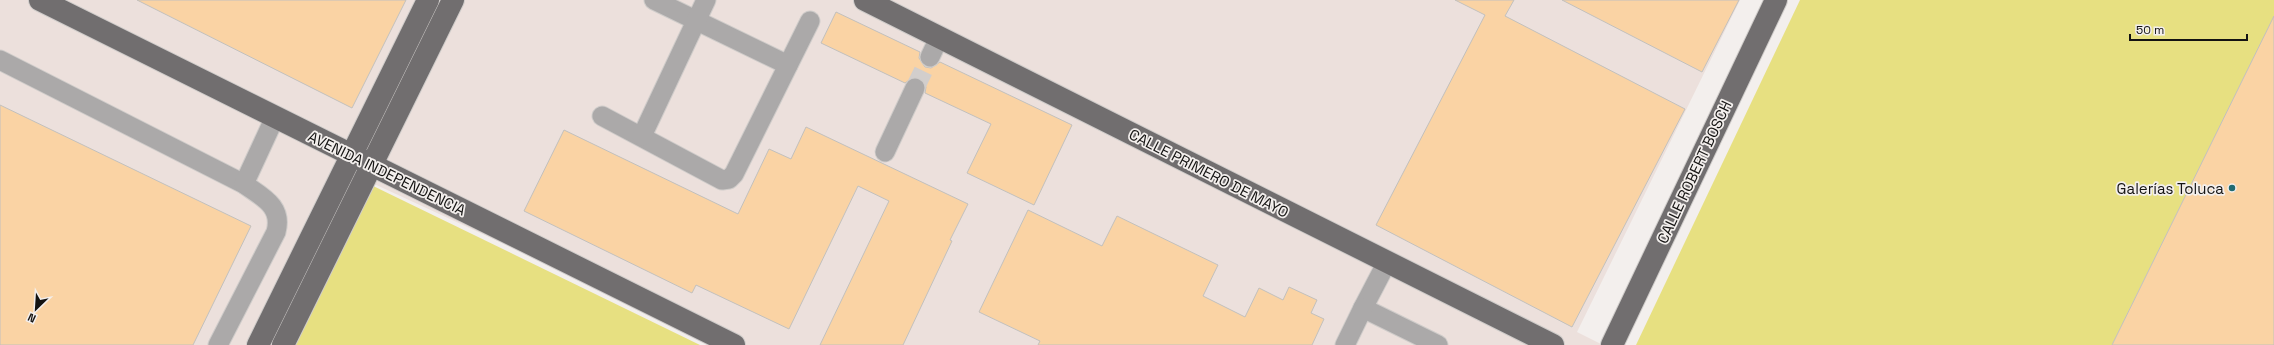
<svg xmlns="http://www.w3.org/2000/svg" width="2274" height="345" font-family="'Space Grotesk',sans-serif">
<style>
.built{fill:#ece0dc}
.green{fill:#e7e081}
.building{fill:#fad3a4;stroke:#c2c0bd}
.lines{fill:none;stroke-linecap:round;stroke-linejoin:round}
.minor-tunnel{stroke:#d2cecc;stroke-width:19;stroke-dasharray:19 10;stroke-linecap:butt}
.minor-casing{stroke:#cfccca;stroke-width:21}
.major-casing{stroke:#cfccca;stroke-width:24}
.minor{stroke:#aba9a9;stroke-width:19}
.major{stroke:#716e6f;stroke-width:22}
.poi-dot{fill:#206b72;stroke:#f3efed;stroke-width:1.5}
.labels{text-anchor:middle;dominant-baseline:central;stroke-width:3.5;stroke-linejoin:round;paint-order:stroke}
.street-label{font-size:15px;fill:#141312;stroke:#f3efed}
.poi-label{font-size:15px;fill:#141312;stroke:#f3efed;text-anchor:end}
</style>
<rect width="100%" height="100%" fill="#f3efed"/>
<path class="built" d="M0,0H1740L1577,332L1603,345H723L344,170L256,345H0Z"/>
<g class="green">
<path d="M1800,0H2274V17L2112,345H1636Z"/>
<path d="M367,183L700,345H285Z"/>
</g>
<g class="building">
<path d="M137,0H406L352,108Z"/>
<path d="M1455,0H1514L1505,16L1685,109L1572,327L1376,225L1485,15Z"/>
<path d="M1562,0H1739L1702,72Z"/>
<path d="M836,12L920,52L919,58L925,67L931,68L940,62L1072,125L1034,205L967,173L991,124L925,93L926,87L920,78L914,77L905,83L821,43Z"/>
<path d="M2274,16V345H2112Z"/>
<path d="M0,105L251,226L193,345H0Z"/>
<path d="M806,127L968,204L950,240L952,241L903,345H820L889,201L858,186L789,329L696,285L692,293L524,211L564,130L738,214L769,149L791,159Z"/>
<path d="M1028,210L1102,246L1117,216L1218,265L1203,296L1245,317L1259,288L1283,300L1289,287L1317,300L1311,313L1324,319L1312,345H1038L1040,341L979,312Z"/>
</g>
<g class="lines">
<path class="minor-tunnel" d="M915,88L930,57"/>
<defs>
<g id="minor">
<path d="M654,0L788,65"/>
<path d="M930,57L939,38"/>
<path d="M0,60L244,184C262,197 283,206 276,232L218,345"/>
<path d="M602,116L722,180L729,179L734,174L810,21"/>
<path d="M642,136L706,0"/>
<path d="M885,152L915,88"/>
<path d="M244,184L275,117"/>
<path d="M1387,262L1363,308L1438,345"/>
<path d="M1345,345L1363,308"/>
</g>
<g id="major">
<path d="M40,0L734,345"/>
<path d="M865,0L1553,345"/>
<path d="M258,345L428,0"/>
<path d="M283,345L453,0"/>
<path d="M1612,345L1776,0"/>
</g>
</defs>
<use href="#minor" class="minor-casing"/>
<use href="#major" class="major-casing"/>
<use href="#minor" class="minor"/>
<use href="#major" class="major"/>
</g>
<circle class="poi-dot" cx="2232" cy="188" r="4"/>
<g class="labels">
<g class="street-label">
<text transform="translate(1694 172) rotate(-65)">CALLE ROBERT BOSCH</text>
<text transform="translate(387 173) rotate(26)">AVENIDA INDEPENDENCIA</text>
<text transform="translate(1209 173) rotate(27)">CALLE PRIMERO DE MAYO</text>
</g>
<g class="poi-label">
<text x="2224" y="188">Galerías Toluca</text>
</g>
</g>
<g transform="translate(36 309) rotate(205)" stroke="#f3efed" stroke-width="3" paint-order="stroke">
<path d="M0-3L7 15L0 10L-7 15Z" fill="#141312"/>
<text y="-6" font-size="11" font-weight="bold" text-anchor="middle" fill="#141312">N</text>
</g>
<path d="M2130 34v6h117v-6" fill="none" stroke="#141312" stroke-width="2"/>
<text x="2136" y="34" font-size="12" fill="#141312" stroke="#f3efed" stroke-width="3" paint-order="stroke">50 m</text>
</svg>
